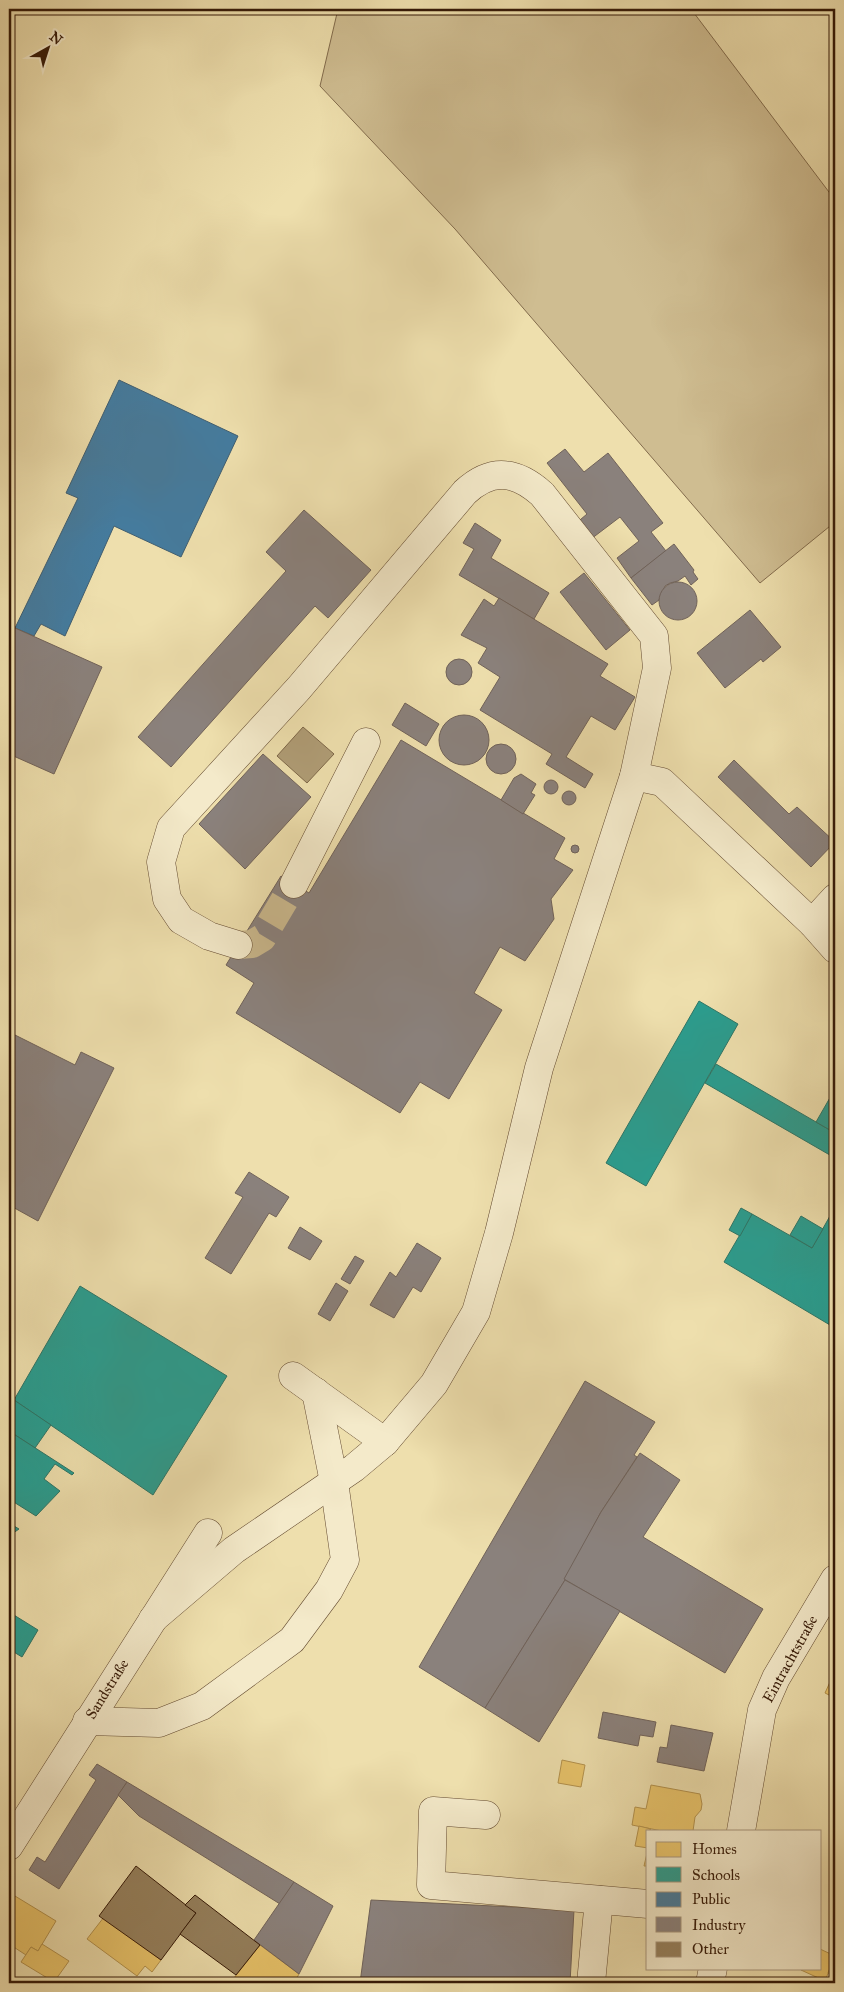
<svg xmlns="http://www.w3.org/2000/svg" width="844" height="1992" font-family="'IM FELL Great Primer',serif">
<style>
.green{fill:#cfbd91;stroke:#826b4c}
.water{fill:#af9c75;stroke:#7e6849}
.homes{fill:#e9c46a;stroke:#b3914c}
.schools{fill:#2a9d8f;stroke:#2d7566}
.public{fill:#457b9d;stroke:#405e70}
.industry{fill:#8a817c;stroke:#706259}
.building{fill:#95805d;stroke:#351907}
.lines{fill:none;stroke-linecap:round;stroke-linejoin:round}
.minor-tunnel{stroke:#c9b78c;stroke-width:28;stroke-dasharray:28 14;stroke-linecap:butt}
.minor-casing{stroke:#634a30;stroke-width:29}
.minor{stroke:#f4eaca;stroke-width:28}
.labels{text-anchor:middle;dominant-baseline:central;stroke-width:5;stroke-linejoin:round;paint-order:stroke}
.street-label{font-size:15px;fill:#351907;stroke:#f4eaca}
</style>
<rect width="100%" height="100%" fill="#eedfad"/>
<filter id="stains"><feTurbulence type="fractalNoise" baseFrequency=".004" numOctaves="4"/><feColorMatrix values="0 0 0 0 .2 0 0 0 0 .09 0 0 0 0 .02 0 0 0 .5 -.17"/></filter>
<radialGradient id="worn" r=".72"><stop offset=".6" stop-color="#630" stop-opacity="0"/><stop offset="1" stop-color="#630" stop-opacity=".3"/></radialGradient>
<path class="green" d="M338,9H691L835,200V522L760,583L455,229L320,86Z"/>
<path class="water" d="M303,727L334,754L307,783L277,756Z"/>
<g class="homes">
<path d="M835,1671V1698L825,1693Z"/>
<path d="M562,1760L585,1765L581,1787L558,1783Z"/>
<path d="M651,1785L700,1794L702,1804L701,1810L695,1817L693,1831H662L632,1825L635,1807L646,1809Z"/>
<path d="M639,1826L651,1829L648,1831V1848L635,1846Z"/>
<path d="M648,1849V1866H644Z"/>
<path d="M15,1896L56,1921L38,1951L31,1947L26,1955L9,1944V1907Z"/>
<path d="M104,1917L161,1960L152,1972L145,1966L137,1976L87,1939Z"/>
<path d="M42,1944L69,1961L54,1982L21,1962L31,1947L38,1951Z"/>
<path d="M260,1945L299,1974L294,1983H230Z"/>
<path d="M820,1949L835,1956L825,1981L801,1970L820,1968Z"/>
<path d="M834,1958L835,1959V1976L828,1973Z"/>
</g>
<g class="schools">
<path d="M699,1001L738,1024L646,1186L606,1163Z"/>
<path d="M716,1064L835,1133V1158L705,1083Z"/>
<path d="M835,1089V1133L816,1122Z"/>
<path d="M835,1207V1328L724,1262L752,1214L812,1248Z"/>
<path d="M741,1208L752,1214L740,1236L729,1230Z"/>
<path d="M801,1216L823,1229L812,1248L790,1235Z"/>
<path d="M80,1286L227,1376L153,1495L14,1400Z"/>
<path d="M14,1400L51,1425L35,1448L9,1431V1409Z"/>
<path d="M9,1431L74,1473L72,1475L55,1464L44,1479L60,1491L36,1516L9,1499Z"/>
<path d="M9,1523L19,1529L9,1536Z"/>
<path d="M9,1612L38,1630L22,1657L9,1649Z"/>
</g>
<path class="public" d="M119,380L238,436L181,557L114,526L65,636L41,624L34,636L15,628L78,498L66,493Z"/>
<g class="industry">
<path d="M565,449L584,472L608,453L663,523L651,532L666,551L631,578L617,558L639,541L620,517L587,542L574,525L587,514L547,463Z"/>
<path d="M304,510L371,570L328,618L315,606L171,767L138,737L286,571L266,552Z"/>
<path d="M475,523L501,540L491,558L549,593L534,619L459,575L474,549L463,543Z"/>
<path d="M674,544L694,570L693,572L698,579L691,585L685,576L678,581L670,583L665,586L659,600L652,605L631,578Z"/>
<path d="M584,573L630,630L606,650L560,592Z"/>
<circle cx="678" cy="601" r="19"/>
<path d="M499,598L608,664L600,676L635,697L615,730L591,716L566,757L593,774L585,788L546,764L552,754L480,710L500,677L478,663L487,648L461,635L484,599L494,606Z"/>
<path d="M750,610L781,647L763,662L761,659L725,688L697,653Z"/>
<path d="M15,628L102,667L54,774L9,754V642Z"/>
<circle cx="459" cy="672" r="13"/>
<path d="M405,703L439,724L426,746L392,725Z"/>
<circle cx="464" cy="740" r="25"/>
<path d="M401,740L565,838L554,859L573,870L551,899L554,919L525,961L500,947L474,993L502,1010L449,1099L420,1082L400,1113L236,1013L254,983L226,965L281,876L309,893Z"/>
<circle cx="501" cy="759" r="15"/>
<path d="M263,754L311,797L245,869L199,824Z"/>
<path d="M734,760L789,814L797,807L835,842L811,867L718,777Z"/>
<path d="M521,774L536,784L531,793L535,795L523,814L501,800L514,778Z"/>
<circle cx="551" cy="787" r="7"/>
<circle cx="569" cy="798" r="7"/>
<circle cx="575" cy="849" r="4"/>
<path d="M9,1032L75,1065L81,1052L114,1068L38,1221L9,1205L11,1192L9,1191Z"/>
<path d="M249,1172L289,1197L276,1217L269,1213L231,1274L205,1258L243,1197L235,1193Z"/>
<path d="M300,1227L322,1241L310,1260L288,1248Z"/>
<path d="M417,1243L441,1258L421,1292L413,1287L394,1318L370,1305L390,1272L396,1277Z"/>
<path d="M355,1256L364,1261L350,1284L341,1279Z"/>
<path d="M336,1283L348,1291L330,1321L318,1314Z"/>
<path d="M585,1381L655,1422L634,1455L637,1457L601,1512L565,1580L485,1708L419,1667Z"/>
<path d="M640,1453L680,1480L643,1537L763,1609L725,1673L564,1579L601,1512Z"/>
<path d="M565,1580L620,1611L539,1742L485,1708Z"/>
<path d="M603,1712L656,1722L653,1737L640,1735L638,1746L598,1738Z"/>
<path d="M671,1725L713,1733L704,1771L657,1762L660,1747L667,1748Z"/>
<path d="M97,1764L127,1782L59,1889L29,1870L37,1857L45,1862L96,1780L89,1775Z"/>
<path d="M127,1782L294,1882L280,1904L139,1816L118,1795Z"/>
<path d="M294,1882L333,1906L299,1974L254,1940Z"/>
<path d="M371,1900L574,1910L570,1983H360Z"/>
</g>
<g class="building">
<path d="M136,1866L196,1913L161,1960L99,1916Z"/>
<path d="M195,1895L260,1945L236,1975L180,1934L196,1913L185,1905Z"/>
</g>
<g class="lines">
<path class="minor-tunnel" d="M238,945L252,944L262,938L294,884"/>
<defs>
<g id="minor">
<path d="M634,776L662,782L812,923L835,949"/>
<path d="M294,884L366,742"/>
<path d="M812,923L835,898"/>
<path d="M293,1376L385,1442"/>
<path d="M153,1619L234,1550L354,1468L385,1442L434,1384L476,1312L499,1233L539,1068L634,776L657,668L654,636L542,494C516,471 492,467 465,492L299,688L171,828L161,862L167,899L181,920L209,936L238,945"/>
<path d="M87,1721L159,1723L202,1706L292,1640L329,1590L345,1560L334,1482L316,1392"/>
<path d="M486,1815L433,1811L431,1885L648,1904"/>
<path d="M741,1831L762,1710L776,1678L835,1579"/>
<path d="M9,1846L208,1533"/>
<path d="M591,1983L599,1900"/>
<path d="M710,1983L713,1968"/>
</g>
</defs>
<use href="#minor" class="minor-casing"/>
<use href="#minor" class="minor"/>
</g>
<g class="labels">
<g class="street-label">
<text transform="translate(790 1659) rotate(-61)">Eintrachtstraße</text>
<text transform="translate(107 1689) rotate(-58)">Sandstraße</text>
</g>
</g>
<rect width="844" height="1992" fill="none" stroke="#eedfad" stroke-width="30"/>
<rect x="10" y="10" width="824" height="1972" fill="none" stroke="#351907" stroke-width="2.5"/>
<rect x="15" y="15" width="814" height="1962" fill="none" stroke="#351907"/>
<rect x="646" y="1830" width="175" height="140" fill="#f4eaca" stroke="#a8967c"/>
<rect x="656" y="1842" width="25" height="15" fill="#e9c46a" stroke="#a8967c"/>
<text x="692" y="1854" font-size="15" fill="#351907">Homes</text>
<rect x="656" y="1867" width="25" height="15" fill="#2a9d8f" stroke="#a8967c"/>
<text x="692" y="1880" font-size="15" fill="#351907">Schools</text>
<rect x="656" y="1892" width="25" height="15" fill="#457b9d" stroke="#a8967c"/>
<text x="692" y="1904" font-size="15" fill="#351907">Public</text>
<rect x="656" y="1917" width="25" height="15" fill="#8a817c" stroke="#a8967c"/>
<text x="692" y="1930" font-size="15" fill="#351907">Industry</text>
<rect x="656" y="1942" width="25" height="15" fill="#95805d" stroke="#a8967c"/>
<text x="692" y="1954" font-size="15" fill="#351907">Other</text>
<g transform="translate(48 48) rotate(39)" stroke="#f4eaca" stroke-width="4" paint-order="stroke">
<path d="M0-4L9 19L0 12L-9 19Z" fill="#351907"/>
<text y="-8" font-size="14" font-weight="bold" text-anchor="middle" fill="#351907">N</text>
</g>
<rect width="100%" height="100%" filter="url(#stains)"/>
<rect width="100%" height="100%" fill="url(#worn)"/>
</svg>
